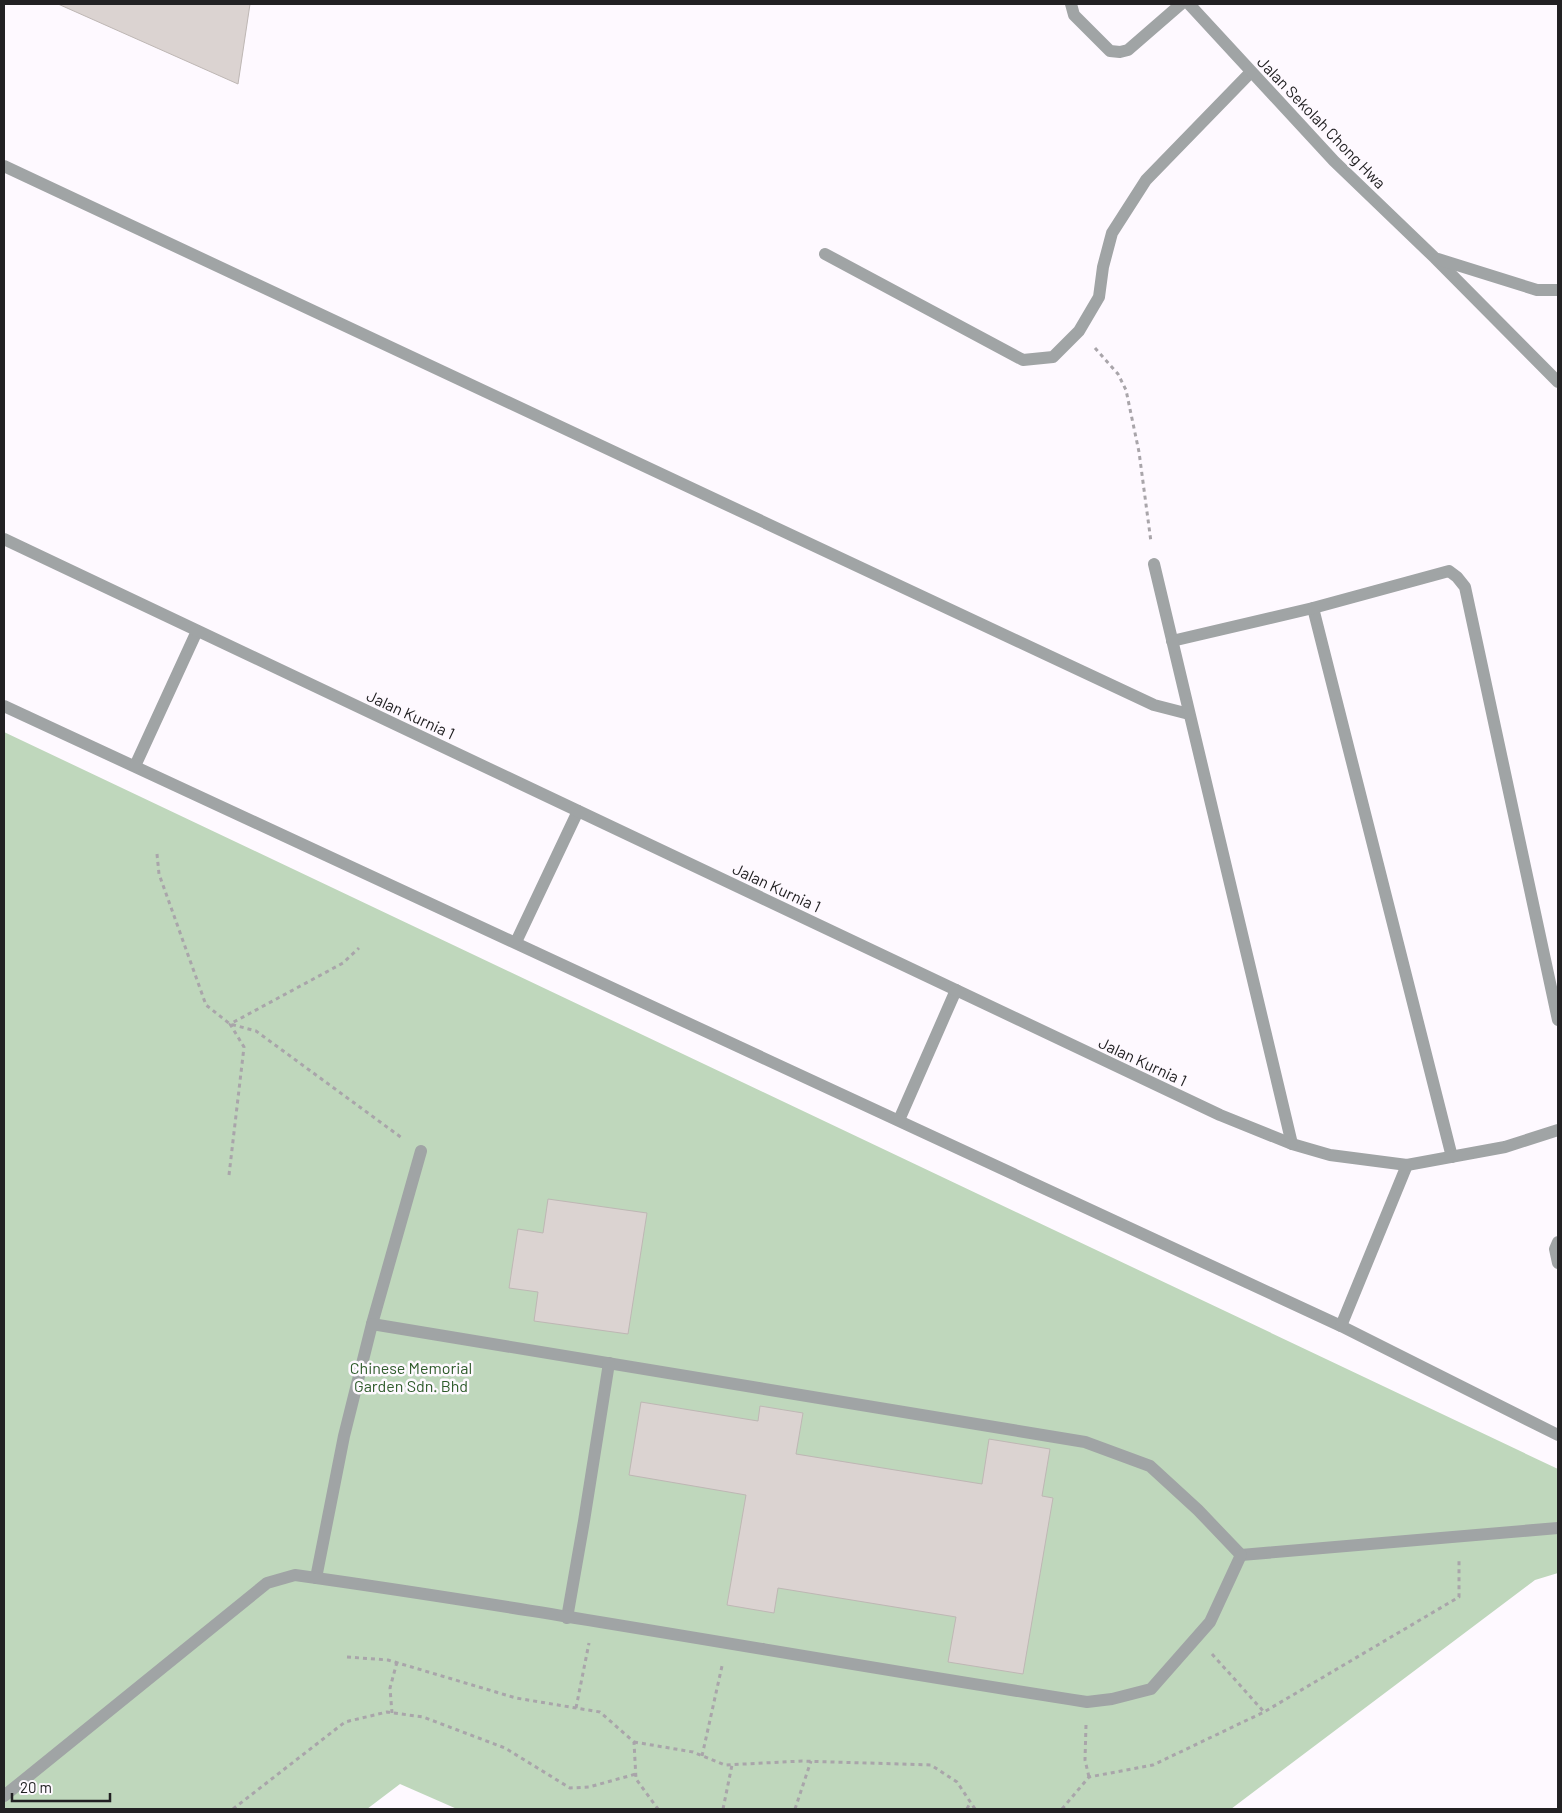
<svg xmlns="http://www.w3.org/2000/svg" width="1562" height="1813" font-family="Barlow,sans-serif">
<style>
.green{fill:#bfd7bc}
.building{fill:#dbd3d1;stroke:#beb7b4}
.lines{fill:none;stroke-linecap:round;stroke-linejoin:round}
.path{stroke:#a9a5aa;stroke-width:3;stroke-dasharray:4 4;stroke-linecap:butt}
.service{stroke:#a0a4a5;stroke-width:12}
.minor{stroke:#a0a4a5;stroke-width:12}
.tertiary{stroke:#a0a4a5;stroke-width:12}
.labels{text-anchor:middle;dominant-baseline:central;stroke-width:5;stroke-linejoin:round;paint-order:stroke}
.street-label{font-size:16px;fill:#222123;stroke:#fef9ff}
.park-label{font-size:16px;fill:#2e5b2a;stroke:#fef9ff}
</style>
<rect width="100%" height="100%" fill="#fef9ff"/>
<path class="green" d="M4,732L1558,1469V1573L1535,1580L1231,1809H457L400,1784L367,1809H4Z"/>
<g class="building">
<path d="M58,4H250L238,84Z"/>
<path d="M548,1199L647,1213L628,1334L534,1321L538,1292L509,1288L518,1229L543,1233Z"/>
<path d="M641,1402L758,1421L760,1406L803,1413L796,1454L982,1484L989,1439L1050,1449L1042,1496L1053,1498L1023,1674L948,1662L956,1617L778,1588L774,1613L727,1605L746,1495L629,1475Z"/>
</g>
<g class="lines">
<g class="path">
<path d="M1095,348L1118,374L1126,390L1139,452L1151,542"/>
<path d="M157,854L159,874L206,1005L230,1024L256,1031L402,1138"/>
<path d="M229,1175L244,1047L230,1024L343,963L359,948"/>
<path d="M1212,1654L1264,1712"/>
<path d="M347,1657L388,1660L516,1698L600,1712L634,1742L636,1779L658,1809"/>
<path d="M576,1708L589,1643"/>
<path d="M392,1713L390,1688L397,1662"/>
<path d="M1086,1725L1085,1760L1089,1777"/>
<path d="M634,1742L693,1752L725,1765L802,1761L931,1765L957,1782L975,1809"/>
<path d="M702,1756L722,1666"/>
<path d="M233,1809L345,1722L387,1712L423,1717L505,1748L570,1788L589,1787L636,1774"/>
<path d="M723,1809L732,1765"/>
<path d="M795,1809L811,1761"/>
<path d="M967,1809L970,1803"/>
<path d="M1062,1809L1089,1777L1153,1765L1264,1712L1459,1597V1560"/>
</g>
<g class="service">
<path d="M1071,4L1074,15L1110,51L1120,52L1128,50L1181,4"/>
<path d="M1313,608L1452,1157"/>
<path d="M1172,641L1313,608L1449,571L1457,577L1465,587L1558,1020"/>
<path d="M4,706L1341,1326L1558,1435"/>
<path d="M135,766L197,631"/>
<path d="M516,942L578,811"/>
<path d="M899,1120L956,990"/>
<path d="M1558,1242L1555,1249L1558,1263"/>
<path d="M372,1324L421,1151"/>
<path d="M1341,1326L1407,1165"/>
<path d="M1241,1555L1558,1528"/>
<path d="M316,1578L344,1436L372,1324L1085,1442L1150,1466L1198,1510L1241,1555"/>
<path d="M567,1618L584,1521L609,1363"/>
<path d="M4,1796L267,1583L295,1575C559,1612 822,1661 1087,1702L1112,1699L1151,1689L1210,1622L1241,1555"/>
</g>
<g class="minor">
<path d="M4,166L1154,705L1189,714"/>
<path d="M825,254L1023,360L1053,357L1079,331L1099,297L1103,267L1112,233L1146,180L1251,72"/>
<path d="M4,539L1220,1115L1292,1144L1330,1155L1407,1165L1505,1147L1558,1130"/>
<path d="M1154,564L1292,1144"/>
</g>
<g class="tertiary">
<path d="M1189,4L1334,161L1435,258L1558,382"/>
<path d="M1438,259L1537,290H1558"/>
</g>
</g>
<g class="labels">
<g class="street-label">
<text transform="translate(1322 122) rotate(46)">Jalan Sekolah Chong Hwa</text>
<text transform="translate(411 714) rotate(25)">Jalan Kurnia 1</text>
<text transform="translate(777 887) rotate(25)">Jalan Kurnia 1</text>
<text transform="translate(1143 1061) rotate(25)">Jalan Kurnia 1</text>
</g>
<g class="park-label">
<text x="411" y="1367">Chinese Memorial<tspan x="411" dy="18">Garden Sdn. Bhd</tspan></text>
</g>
</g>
<rect width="1562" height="1813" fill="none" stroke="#222123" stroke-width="10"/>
<path d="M12 1793v8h98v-8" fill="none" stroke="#222123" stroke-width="2.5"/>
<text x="20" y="1793" font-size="15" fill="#222123" stroke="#fef9ff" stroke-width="4" paint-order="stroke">20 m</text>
</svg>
